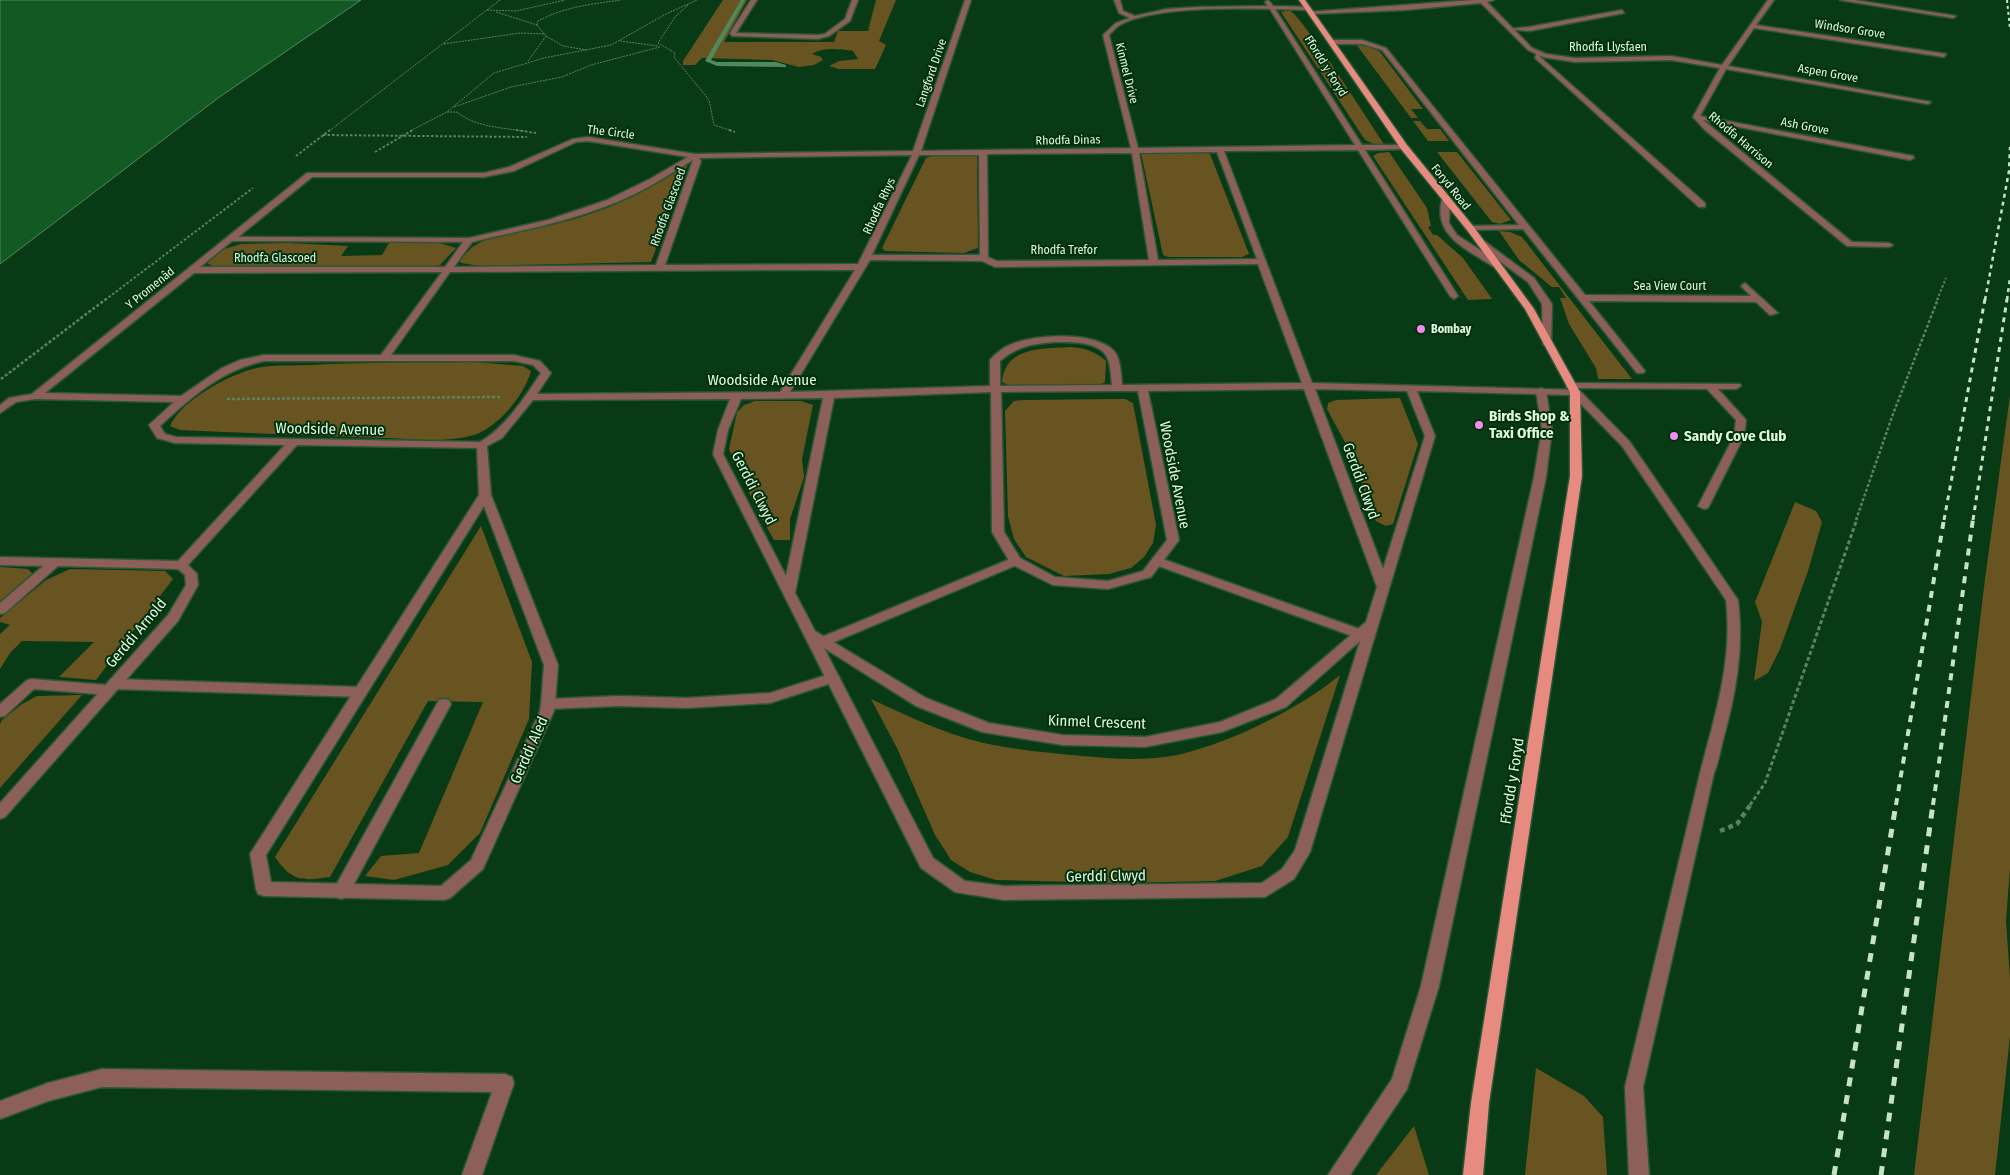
<svg xmlns="http://www.w3.org/2000/svg" width="2010" height="1175" font-family="'Fira Sans Condensed',sans-serif">
<style>
.green{fill:#685421}
.water{fill:#135924;stroke:#50895d}
.lines{fill:none;stroke-linecap:round;stroke-linejoin:round}
.stream{fill:#50895d;fill-rule:evenodd}
.lane-casing{stroke:#2a5836;stroke-width:3}
.street-casing{stroke:#2a5836;stroke-width:3}
.primary-casing{stroke:#2a5836;stroke-width:3}
.path-far4{stroke:#5a8263;stroke-width:1;stroke-dasharray:2 1;stroke-linecap:butt}
.path-far3{stroke:#5a8263;stroke-width:2;stroke-dasharray:2.5 2;stroke-linecap:butt}
.path-far2{stroke:#5a8263;stroke-width:2.5;stroke-dasharray:3 2;stroke-linecap:butt}
.path-far1{stroke:#5a8263;stroke-width:3;stroke-dasharray:4 2.5;stroke-linecap:butt}
.path{stroke:#5a8263;stroke-width:4.5;stroke-dasharray:5 4;stroke-linecap:butt}
.lane{fill:#8c5f59;fill-rule:evenodd}
.street{fill:#8c5f59;fill-rule:evenodd}
.primary{fill:#e78b80;fill-rule:evenodd}
.rail-far4{stroke:#c6e2c9;stroke-width:2;stroke-dasharray:3 3;stroke-linecap:butt}
.rail-far3{stroke:#c6e2c9;stroke-width:2.5;stroke-dasharray:4 4;stroke-linecap:butt}
.rail-far2{stroke:#c6e2c9;stroke-width:3;stroke-dasharray:5 5;stroke-linecap:butt}
.rail-far1{stroke:#c6e2c9;stroke-width:4;stroke-dasharray:7 7;stroke-linecap:butt}
.rail{stroke:#c6e2c9;stroke-width:5;stroke-dasharray:9 9;stroke-linecap:butt}
.poi-dot{fill:#f38af2;stroke:#00300b;stroke-width:2}
.labels{text-anchor:middle;dominant-baseline:central;stroke-width:4;stroke-linejoin:round;paint-order:stroke}
.far-street-label{font-size:12px;fill:#dff8e1;stroke:#00300b}
.far-poi-label{font-size:12px;font-weight:bold;fill:#dff8e1;stroke:#00300b;text-anchor:start}
.street-label{font-size:15px;fill:#dff8e1;stroke:#00300b}
.poi-label{font-size:15px;font-weight:bold;fill:#dff8e1;stroke:#00300b;text-anchor:start}
</style>
<rect width="100%" height="100%" fill="#083a15"/>
<g class="green">
<path d="M723,0H747L724,42H834L838,31H868L876,0H896L879,41L886,45L875,69H839L829,66L839,61L858,59L853,51C840,49 824,47 812,54L821,57L823,60L814,65L799,67L772,60L702,58L695,65H683V61Z"/>
<path d="M1289,10C1301,14 1372,126 1384,144H1374L1365,140L1281,12Z"/>
<path d="M1356,44L1370,46L1380,52L1423,109H1411L1418,118H1411Z"/>
<path d="M1413,121H1420L1427,129H1440L1449,141H1428Z"/>
<path d="M1204,152L1210,154L1249,254L1242,257H1168L1163,255L1141,153Z"/>
<path d="M1389,152L1427,208L1431,226L1428,227L1433,235H1437L1463,258L1492,299L1468,300L1373,156L1378,153Z"/>
<path d="M1437,152H1457L1511,220L1500,224L1492,222Z"/>
<path d="M973,154L977,156L978,248L964,253L885,251L882,248L926,158L934,155Z"/>
<path d="M688,164L651,262L480,266L461,263L460,260L472,247L483,241C515,232 549,227 581,217C620,205 654,187 688,164Z"/>
<path d="M1499,231L1510,232L1522,237L1632,379H1598L1596,368L1569,324L1560,298H1566L1559,287H1552L1519,260Z"/>
<path d="M289,243L348,246L341,256L382,255L389,243H440L456,248L440,265L433,267L213,266L207,263L224,249L241,244Z"/>
<path d="M1070,347C1085,348 1095,351 1106,361L1105,382L1099,385H1008L1002,382C1005,346 1043,349 1070,347Z"/>
<path d="M474,362L523,366L531,371C524,396 499,426 474,435C447,443 414,439 386,438C318,436 249,433 180,430L170,426C180,402 228,375 253,369C271,364 291,366 310,365C364,362 419,363 474,362Z"/>
<path d="M2010,395V868L2006,921L2010,978V1036L1995,1175H1914L1985,579Z"/>
<path d="M1400,398L1418,444L1393,524L1386,526L1376,521L1371,512L1354,459L1327,409L1328,403L1336,400Z"/>
<path d="M1113,399H1125L1133,403L1156,525L1153,543L1144,557L1131,568L1109,574L1064,576L1026,557L1014,539L1008,516L1005,411L1014,401L1024,400Z"/>
<path d="M755,401H801L813,405L802,459L804,477L790,519V540H774L758,512L729,449L737,412L744,405Z"/>
<path d="M1795,502L1816,511L1822,522L1808,571L1780,649L1768,673L1754,681L1762,622L1755,602Z"/>
<path d="M481,526L532,662L529,719L480,833L448,865L394,880L365,876L381,856L419,853L483,702L428,701L330,877C303,881 292,882 275,857Z"/>
<path d="M0,567L28,569L33,574L0,601Z"/>
<path d="M70,569L165,571L173,579L96,680L59,677L94,642L22,641L10,653L0,669V634L10,625L0,622V618L46,580Z"/>
<path d="M1340,675L1288,837L1262,866L1215,881L1115,883L996,880L970,872L951,860L935,835L897,748L871,699C908,716 944,734 984,743C1016,750 1050,753 1082,756C1113,759 1146,761 1177,755C1230,743 1299,709 1340,675Z"/>
<path d="M82,695L0,788V724L2,720L22,704L37,696Z"/>
<path d="M1536,1068L1584,1096L1603,1117L1607,1175H1525Z"/>
<path d="M1414,1126L1429,1175H1376Z"/>
</g>
<path class="water" d="M0,0H361L218,98L0,264Z"/>
<g class="lines">
<path class="stream" d="M741,0H745L711,60L717,62H776L786,65V67L717,66L705,61Z"/>
<defs>
<g id="lane">
<path d="M751,0H757L736,33L818,35L825,34L845,19L852,0H858L850,21L829,36L818,39L732,36L730,33Z"/>
<path d="M1622,10L1624,13L1529,31L1508,29L1529,27Z"/>
<path d="M1537,52H1541L1540,57L1705,203V207H1699L1535,58Z"/>
<path d="M1443,196L1450,198L1449,223L1457,235L1500,263V267H1494C1467,249 1430,235 1443,196Z"/>
<path d="M1478,241H1484L1534,278L1552,304L1551,346H1545L1543,344L1542,304L1528,282L1478,245Z"/>
<path d="M1571,383L1740,384L1741,386L1736,389H1718L1746,420L1744,436L1708,508L1704,509L1698,506L1734,436L1736,420L1707,389L1567,388L1566,386Z"/>
<path d="M1541,388L1546,391L1552,429L1546,477L1439,986L1407,1089L1350,1175H1328L1392,1079L1421,986L1534,477L1542,429L1536,391Z"/>
<path d="M1015,557L1019,558L1021,561L1019,564L827,645H817L815,642L817,639Z"/>
<path d="M1157,557L1365,631L1367,634L1360,638L1355,637L1153,564L1151,561L1153,558Z"/>
<path d="M833,673L838,675L840,678L838,681L770,703L687,708L619,706L548,709L543,708L541,704L543,700L548,699L619,696L687,698L770,693Z"/>
<path d="M31,679L108,685L109,681L114,679L360,687L365,688L367,692L365,696L360,697L115,689L114,694L109,695L34,689L5,716L0,717V704L26,681Z"/>
<path d="M444,699L449,700L451,704L347,897L341,899L335,897L333,892L335,887L439,700Z"/>
<path d="M1707,767L1712,769L1714,773L1643,1087L1649,1175H1629L1625,1087L1700,773L1702,769Z"/>
<path d="M102,1069L505,1074L512,1077L514,1083L482,1175H462L492,1092L102,1087L48,1101L0,1119V1101L48,1083Z"/>
</g>
<g id="street">
<path d="M965,0H971L921,151L1131,148L1103,35L1116,23L1130,18L1119,13L1114,0H1120L1123,11L1135,16L1167,9L1199,7L1268,6L1265,2L1268,0L1273,6L1309,7L1307,10L1275,9L1362,145H1404L1408,147L1404,149L1365,150L1458,296L1454,299L1450,296L1358,150L1224,151L1312,383L1579,390L1630,442L1738,600C1744,649 1736,693 1723,740C1720,752 1718,766 1712,777L1707,779L1702,777L1700,773C1715,715 1733,661 1726,600L1622,446L1572,395L1417,391L1435,436L1310,852L1294,879L1265,897L1004,900L955,892L921,868L713,454L718,430L730,399L533,400L502,438L487,446L491,495L558,665L555,704L554,711L483,869L450,898L444,900L264,896L258,894L256,889L250,854L479,495L477,448L297,445L188,565L197,574L198,585L178,621L5,817L0,819V803L168,615L186,585L185,575L178,569L58,566L5,613L0,614V603L43,566L0,565V557L178,561L285,445L175,443L157,438L149,425L174,402L35,399L16,402L0,413V405L9,398L32,394L307,173H484L509,167L573,139L588,137L695,154L913,151ZM1270,9L1355,145L1138,148L1109,35C1112,32 1116,27 1120,25C1151,7 1233,8 1270,9ZM588,141L688,157L650,179L607,200L548,220L469,238L238,237L312,177H484L514,171L576,142ZM1217,152L1257,259L1158,260L1139,153ZM1132,153L1149,260L997,261L988,257L987,154ZM912,155L858,264L665,265L701,161L699,158ZM919,155H979L980,255H872ZM693,160L656,265L454,267L472,242C519,231 567,222 612,204C641,193 667,176 693,160ZM232,241L463,242L445,267H200ZM870,260L982,261L995,267L1258,264L1302,383L1122,385C1121,374 1121,360 1114,351C1095,331 1036,334 1012,344C1004,347 996,353 990,360V386L790,392ZM777,270H855L780,392L537,394L551,373L540,361L514,355H391L450,272ZM442,272L381,355H264L240,360L222,368L181,396L45,393L194,273ZM1055,342C1070,342 1099,341 1107,357C1111,365 1111,376 1112,385L1000,386V361C1017,346 1033,344 1055,342ZM264,361H514L533,365L541,373C524,398 506,427 480,442L176,437L165,434L160,426C191,397 222,370 264,361ZM1304,389L1377,587L1366,622L1276,699L1220,722L1145,737L1063,735L989,723L926,698L815,631L795,593L834,398L991,392L992,532L1011,564L1053,585L1108,589L1151,577L1179,540L1148,391ZM1315,389L1407,391L1425,436L1383,569ZM1114,391H1138L1167,540L1143,571L1108,581L1055,577L1020,558L1004,532L1001,392ZM823,398L786,576L723,454L728,430L741,399ZM484,506L544,665L541,704L540,711L471,860L441,886L271,882L266,855ZM1360,641L1295,850L1282,869L1262,883L1004,886L965,881L933,858L824,648L916,706L982,732L1063,745L1145,747L1222,732L1286,707Z"/>
<path d="M1474,0H1494L1487,2L1532,48L1546,54L1575,58L1671,56L1722,65L1768,0H1774L1756,25L1946,54L1944,57L1754,28L1728,66L1931,102L1928,104L1726,69L1700,116L1913,156L1914,158L1910,160L1703,120L1852,242L1889,243L1893,245L1889,247L1847,246L1705,130L1693,117L1720,68L1671,60L1575,62L1543,57L1528,50L1481,3L1406,10L1310,14L1307,12Z"/>
<path d="M1840,0H1854L1956,16L1953,18Z"/>
<path d="M1362,40L1386,48L1585,295L1751,296L1741,286L1745,283L1778,313L1770,315L1756,302L1589,301L1645,371L1643,373H1637L1523,229L1467,230L1466,228L1470,226L1519,225L1382,50L1362,44H1331L1328,42L1331,40Z"/>
</g>
<path id="primary" d="M1299,0H1305L1407,145L1473,226L1534,309L1580,392L1582,476L1489,1103L1483,1175H1463L1471,1103L1570,476V392L1525,309L1467,230L1401,149Z"/>
</defs>
<use href="#lane" class="lane-casing"/>
<use href="#street" class="street-casing"/>
<use href="#primary" class="primary-casing"/>
<g class="path-far4">
<path d="M688,5L675,17L658,43L675,53L674,57L709,100L714,125L732,131"/>
<path d="M487,10L516,11L565,0"/>
<path d="M496,12L537,25L546,36L528,61"/>
<path d="M537,25L538,21C564,7 592,4 621,0"/>
<path d="M546,36L563,46L587,50"/>
<path d="M620,41L658,46"/>
<path d="M444,44L520,33L545,34"/>
<path d="M454,107L511,87L562,77L591,65L660,47"/>
<path d="M447,112H457C475,127 503,128 525,131"/>
<path d="M329,131L500,0"/>
<path d="M410,131L447,112L494,73L544,58L611,45L666,14L697,0"/>
</g>
<g class="path-far3">
<path d="M516,130L536,133"/>
<path d="M729,130L735,132"/>
<path d="M323,135L527,137"/>
<path d="M375,152L413,130"/>
<path d="M296,156L330,130"/>
<path d="M105,300L253,188"/>
<path d="M1937,300L1946,278"/>
</g>
<g class="path-far2">
<path d="M1,379L106,299"/>
<path d="M227,399L500,397"/>
<path d="M1856,520L1893,414L1938,299"/>
</g>
<path class="path-far1" d="M1750,805L1765,783L1857,519"/>
<path class="path" d="M1720,831L1737,824L1751,804"/>
<use href="#lane" class="lane"/>
<use href="#street" class="street"/>
<use href="#primary" class="primary"/>
<path class="rail-far4" d="M2007,0L2010,29"/>
<g class="rail-far3">
<path d="M1985,300L2009,171L2010,147"/>
<path d="M2007,300L2010,278"/>
</g>
<g class="rail-far2">
<path d="M1944,520L1985,299"/>
<path d="M1973,520L2007,299"/>
</g>
<g class="rail-far1">
<path d="M1896,805L1944,519"/>
<path d="M1933,805L1973,519"/>
</g>
<g class="rail">
<path d="M1834,1175L1896,804"/>
<path d="M1881,1175L1933,804"/>
</g>
</g>
<g class="poi-dot">
<circle cx="1421" cy="329" r="5"/>
<circle cx="1479" cy="425" r="5"/>
<circle cx="1674" cy="436" r="5"/>
</g>
<g class="labels">
<g class="far-street-label">
<text transform="translate(1850 29) rotate(9)">Windsor Grove</text>
<text x="1608" y="47">Rhodfa Llysfaen</text>
<text transform="translate(1326 66) rotate(58)">Ffordd y Foryd</text>
<text transform="translate(931 73) rotate(-71)">Langford Drive</text>
<text transform="translate(1127 73) rotate(76)">Kinmel Drive</text>
<text transform="translate(1828 73) rotate(10)">Aspen Grove</text>
<text transform="translate(1805 126) rotate(11)">Ash Grove</text>
<text transform="translate(611 132) rotate(7)">The Circle</text>
<text transform="translate(1068 140) rotate(-1)">Rhodfa Dinas</text>
<text transform="translate(1741 140) rotate(40)">Rhodfa Harrison</text>
<text transform="translate(1451 187) rotate(51)">Foryd Road</text>
<text transform="translate(879 206) rotate(-65)">Rhodfa Rhys</text>
<text transform="translate(668 207) rotate(-70)">Rhodfa Glascoed</text>
<text x="1064" y="250">Rhodfa Trefor</text>
<text x="275" y="258">Rhodfa Glascoed</text>
<text x="1670" y="286">Sea View Court</text>
<text transform="translate(150 288) rotate(-39)">Y Promenâd</text>
</g>
<g class="far-poi-label">
<text x="1431" y="329">Bombay</text>
</g>
<g class="street-label">
<text x="762" y="380">Woodside Avenue</text>
<text transform="translate(330 429) rotate(1)">Woodside Avenue</text>
<text transform="translate(1175 475) rotate(79)">Woodside Avenue</text>
<text transform="translate(1361 481) rotate(70)">Gerddi Clwyd</text>
<text transform="translate(754 488) rotate(63)">Gerddi Clwyd</text>
<text transform="translate(136 633) rotate(-50)">Gerddi Arnold</text>
<text transform="translate(1097 722) rotate(2)">Kinmel Crescent</text>
<text transform="translate(529 750) rotate(-66)">Gerddi Aled</text>
<text transform="translate(1512 781) rotate(-81)">Ffordd y Foryd</text>
<text transform="translate(1106 876) rotate(-1)">Gerddi Clwyd</text>
</g>
<g class="poi-label">
<text x="1489" y="416">Birds Shop &amp;<tspan x="1489" dy="17">Taxi Office</tspan></text>
<text x="1684" y="436">Sandy Cove Club</text>
</g>
</g>
</svg>
